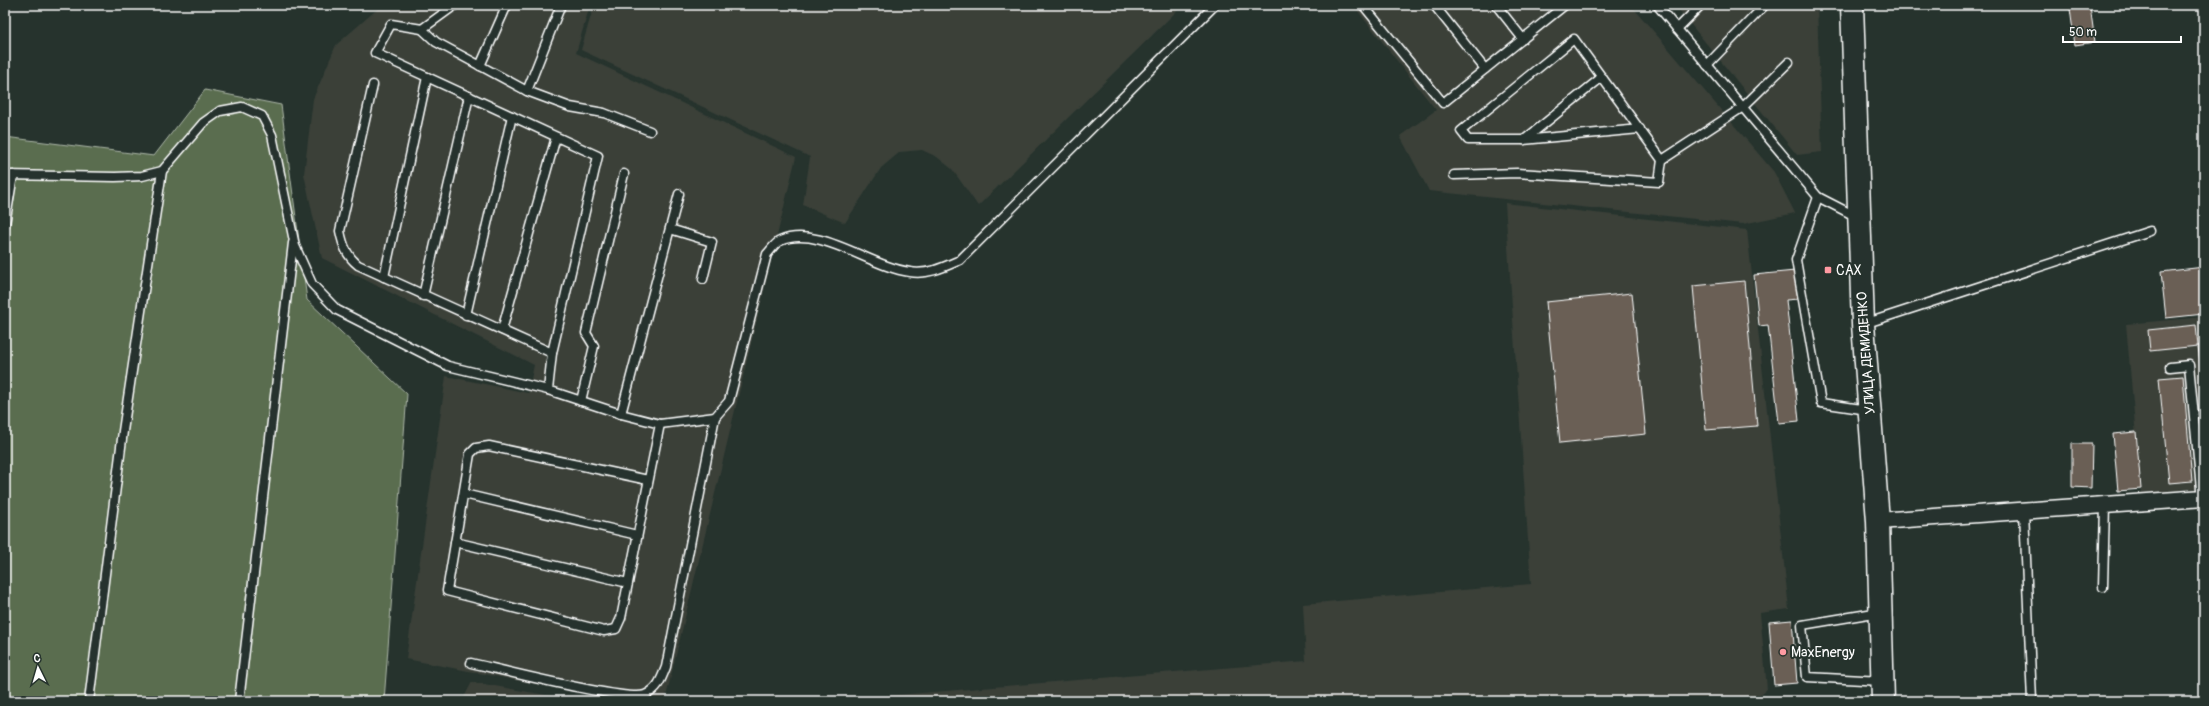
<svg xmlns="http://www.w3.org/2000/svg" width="2209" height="706" font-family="Pangolin,sans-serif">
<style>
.built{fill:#3a4039}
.green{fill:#5a6d50;stroke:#acb6a8}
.building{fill:#6a5f55;stroke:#fff}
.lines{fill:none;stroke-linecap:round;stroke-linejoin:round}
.lane-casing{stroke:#fff;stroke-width:11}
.street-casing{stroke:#fff;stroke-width:19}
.secondary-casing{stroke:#fff;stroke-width:25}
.lane{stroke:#26332d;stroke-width:8}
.street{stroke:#26332d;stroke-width:16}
.secondary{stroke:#26332d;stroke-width:22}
.poi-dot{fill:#ff9aa2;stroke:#26332d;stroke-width:1.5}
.labels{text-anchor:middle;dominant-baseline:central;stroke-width:4;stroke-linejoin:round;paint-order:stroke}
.poi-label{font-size:14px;fill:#fff;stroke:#26332d;text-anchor:start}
.street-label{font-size:14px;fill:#fff;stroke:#26332d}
</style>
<rect width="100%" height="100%" fill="#26332d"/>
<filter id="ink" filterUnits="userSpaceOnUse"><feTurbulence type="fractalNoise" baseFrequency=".025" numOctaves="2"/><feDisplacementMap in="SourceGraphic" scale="8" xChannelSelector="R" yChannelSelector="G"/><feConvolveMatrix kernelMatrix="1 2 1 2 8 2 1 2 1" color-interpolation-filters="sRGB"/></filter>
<g filter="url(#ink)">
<g class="built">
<path d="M382,5H590L576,53L796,157L665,701H623L406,659L446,376L528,393L534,365L322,258L304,174L313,99L336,45Z"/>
<path d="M594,5H1183L978,206L952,169L937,157L922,150L900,152L881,168L845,223L803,205L810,157L581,50Z"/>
<path d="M1353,5H1631L1774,172L1795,213L1743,224L1429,191L1400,136L1436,110Z"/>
<path d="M1675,5H1817L1822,152L1797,155Z"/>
<path d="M1505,203L1747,230L1789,609L1760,613L1767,689L1753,701H826L1306,661L1303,604L1531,584Z"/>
<path d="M2204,317V488L2141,493L2126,324Z"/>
<path d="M472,682L580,701H462Z"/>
</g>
<path class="green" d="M205,90L281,105L307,300L407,394L384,701H5V137L154,156Z"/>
<g class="building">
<path d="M1303,5H1313L1307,10Z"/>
<path d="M2090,6L2095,42L2075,45L2070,9Z"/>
<path d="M2204,267V314L2166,318L2161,272Z"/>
<path d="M1795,271L1798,299L1786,300L1799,421L1779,423L1768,325L1759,326L1754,275Z"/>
<path d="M1744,281L1757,426L1706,430L1693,286Z"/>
<path d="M1632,293L1646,434L1560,443L1546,302Z"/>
<path d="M2196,325L2198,346L2150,351L2148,330Z"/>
<path d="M2204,345V398L2198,346Z"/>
<path d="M2183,376L2192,481L2169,483L2159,378Z"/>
<path d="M2136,432L2141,489L2118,491L2113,434Z"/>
<path d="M2072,444H2092L2091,488L2072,487Z"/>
<path d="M1792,620L1797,683L1774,685L1769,622Z"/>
</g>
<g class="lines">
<defs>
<g id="lane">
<path d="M455,5L422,29L391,24L375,53L598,156L552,353L548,390L621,414L660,424L715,417L729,401L767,254C771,250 775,243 780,241C819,224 870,267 910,272C928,275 944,267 960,260L1215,5"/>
<path d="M1363,5L1443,103L1565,5"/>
<path d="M1434,5L1485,69"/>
<path d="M1496,5L1523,39"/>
<path d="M1657,5L1818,197L1857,217"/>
<path d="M422,29L436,42L527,91L570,107L604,113L650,131"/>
<path d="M1677,29L1701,5"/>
<path d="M1707,65L1765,5"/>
<path d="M480,66L507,5"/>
<path d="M373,85L340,231C343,246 347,256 358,265L552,353"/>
<path d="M527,91L561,5"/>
<path d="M1640,129L1523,140H1468L1461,131L1574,39L1662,160L1743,107L1789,62"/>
<path d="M1524,140L1602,77"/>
<path d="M5,175L115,177L142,176L162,171L203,123L220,111L242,107L262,116L272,135L295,246L312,284L337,310L448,366L548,390"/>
<path d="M1454,175L1517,173L1659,182L1662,160"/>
<path d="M1818,197L1796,260L1821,403L1868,410"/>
<path d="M5,224L13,175"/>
<path d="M670,229L712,242L703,279"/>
<path d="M384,277L427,77"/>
<path d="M423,296L469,96"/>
<path d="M466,315L512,116"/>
<path d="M1864,324L2150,231"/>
<path d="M502,330L556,137"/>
<path d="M2170,367L2189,365L2202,499"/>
<path d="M581,401L594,346L586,333L624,174"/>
<path d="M621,414L679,194"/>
<path d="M648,480L489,446L476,448L470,454L447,591L604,631L616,629L621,618L660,424"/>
<path d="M464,494L637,535"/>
<path d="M2024,511L2032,701"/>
<path d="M455,542L628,583"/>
<path d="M2103,587L2105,505"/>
<path d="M1880,612L1802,625L1807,677L1882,681"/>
<path d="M471,663C498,669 627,702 645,695C658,689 661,680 666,667L715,417"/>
<path d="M89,701L123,431L162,171"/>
<path d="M239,701L293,243"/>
</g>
<path id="street" d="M1878,521L2204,498"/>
<path id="secondary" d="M1852,5L1863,324L1878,521L1883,701"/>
</defs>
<use href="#lane" class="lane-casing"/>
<use href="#street" class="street-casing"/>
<use href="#secondary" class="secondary-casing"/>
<use href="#lane" class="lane"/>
<use href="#street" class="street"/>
<use href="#secondary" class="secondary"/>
</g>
</g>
<g class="poi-dot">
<rect x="1824" y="266" width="8" height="8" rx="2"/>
<circle cx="1783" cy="652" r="4"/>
</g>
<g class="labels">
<g class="poi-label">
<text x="1836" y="270">САХ</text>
<text x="1791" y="652">MaxEnergy</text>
</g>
<g class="street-label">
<text transform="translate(1866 353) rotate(-94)">УЛИЦА ДЕМИДЕНКО</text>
</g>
</g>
<rect width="2209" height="706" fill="none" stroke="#26332d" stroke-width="20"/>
<rect x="10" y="10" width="2189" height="686" fill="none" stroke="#fff" stroke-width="1.5" filter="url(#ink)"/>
<g transform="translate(38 668) rotate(355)" stroke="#26332d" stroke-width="3" paint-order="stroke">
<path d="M0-3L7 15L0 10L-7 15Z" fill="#ffffff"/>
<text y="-6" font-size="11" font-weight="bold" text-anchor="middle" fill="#ffffff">С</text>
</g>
<path d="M2063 36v6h118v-6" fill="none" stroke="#ffffff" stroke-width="2"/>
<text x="2069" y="36" font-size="12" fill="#ffffff" stroke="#26332d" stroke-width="3" paint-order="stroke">50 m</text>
</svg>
